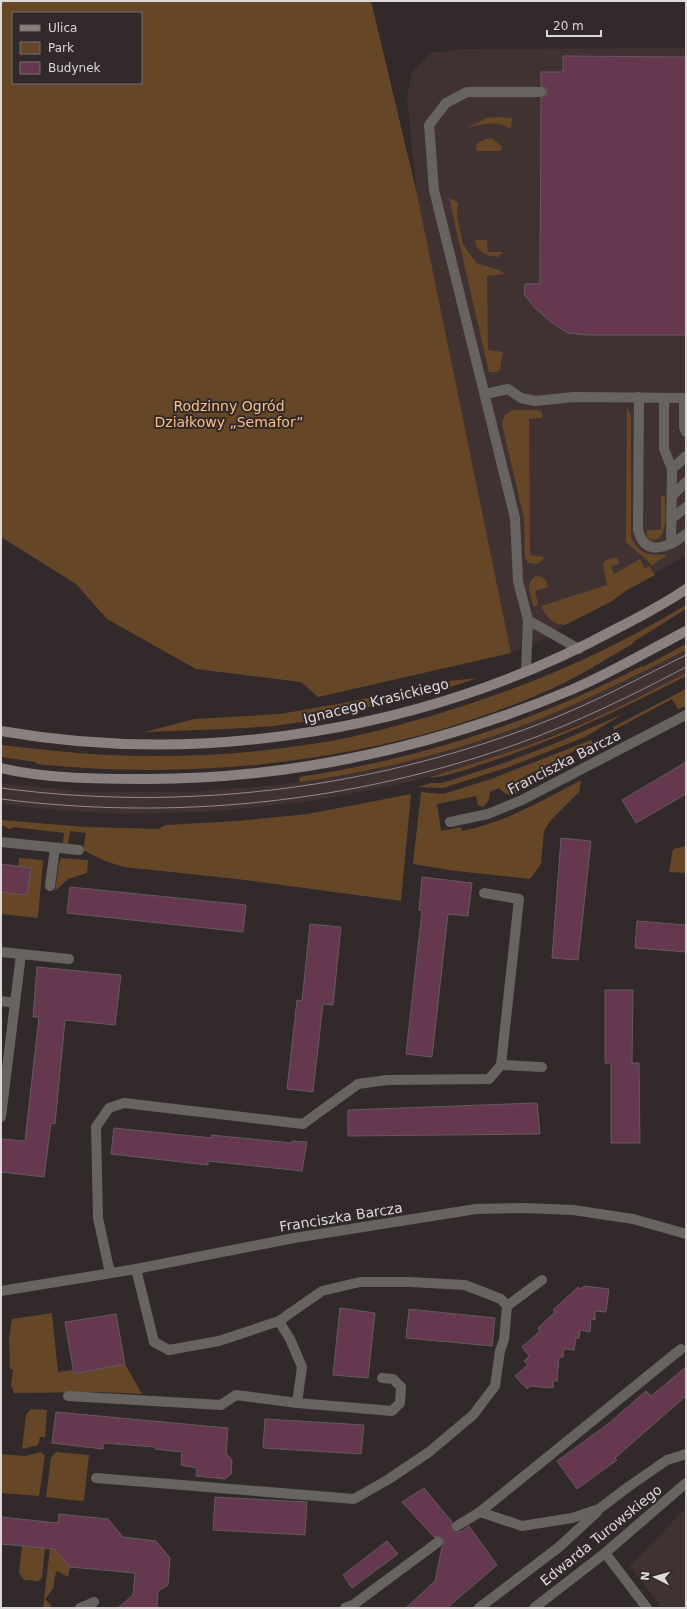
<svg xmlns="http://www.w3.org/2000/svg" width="687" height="1609" font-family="'DejaVu Sans',sans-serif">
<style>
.built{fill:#413232}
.green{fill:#654728;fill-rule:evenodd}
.building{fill:#663850;stroke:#635a5e}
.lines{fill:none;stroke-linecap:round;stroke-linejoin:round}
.service{stroke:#676361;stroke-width:10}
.minor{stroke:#676361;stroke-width:10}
.secondary{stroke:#88817f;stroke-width:10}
.tram{stroke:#918a8b;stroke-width:1}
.labels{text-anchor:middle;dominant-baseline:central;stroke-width:4;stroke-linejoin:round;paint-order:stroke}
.park-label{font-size:14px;fill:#f9bf83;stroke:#32292a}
.street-label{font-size:14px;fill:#ded9d9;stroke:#32292a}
</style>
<rect width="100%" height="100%" fill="#32292a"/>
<g class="built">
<path d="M686,48V555L627,590L612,601L565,625L543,639L511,653L417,194L407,97L412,72L431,53L463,49Z"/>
<path d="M686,650V673L599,716L512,751L457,769L405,783L306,802L206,812L121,814L56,810L1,804V783L87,792H190L279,785L376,769L473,742L554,713L610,688Z"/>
<path d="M686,1508V1608H662L630,1566Z"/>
</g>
<g class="green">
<path d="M1,1H371L417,194L511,653L318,697L301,682L196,669L107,619L76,584L1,537ZM13,13H141V83H13Z"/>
<path d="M499,117L512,118L511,129C497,120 482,124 466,128L487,118Z"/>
<path d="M492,138L502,147L501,151H477L476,145C481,140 485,139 492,138Z"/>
<path d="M449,198L458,202L457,216L463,244L476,263L499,270L505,274L487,276L488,350L503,352L500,370L497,372H489Z"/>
<path d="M475,240H487L488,252H503L498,257C487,256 477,253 475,240Z"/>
<path d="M627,407L631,416V537C641,557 649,554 667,555L652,565L626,542Z"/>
<path d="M512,410H537L542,412V418L529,419L530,555L544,557C542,564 534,565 528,562L525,557L524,518L502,424L504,416Z"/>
<path d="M661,496H665C665,507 669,536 655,540C652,541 650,539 647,537V530H661Z"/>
<path d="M617,557L619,564L611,566L614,574L640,559L645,569L649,566L655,575L627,590L612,601L565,625C552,624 546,617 541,606L607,585L603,565L606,560Z"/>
<path d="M536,576C544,576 546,580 548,587L535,591L538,604L534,607C531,596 524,583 536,576Z"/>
<path d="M686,605V609L633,642L634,643C606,659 578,677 549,690C391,760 207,782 36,764V762L1,757V745C37,749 72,753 108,755C173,758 241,755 305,745C345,740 385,729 424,718C517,691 602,656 686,605Z"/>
<path d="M686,644V650C643,672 599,694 554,713C473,747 387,770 300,782L299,777C419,759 534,722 642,666L643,667Z"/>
<path d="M686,673V676C622,709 557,740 489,762C470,768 450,776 430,778V777C476,763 521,749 565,731C607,714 646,693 686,673Z"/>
<path d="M478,678L450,687L315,720L274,726L226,729L145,732L194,719L280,714L349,702L449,681Z"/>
<path d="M686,689V706L678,709L672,699L614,730L613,727Z"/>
<path d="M623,714L585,737L509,767L443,788L418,787L431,783H442L504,763L556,743Z"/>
<path d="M591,740L598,751L587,756L580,748L518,780L521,788L520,792C511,796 506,796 499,788L490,792C490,798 488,804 482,807L478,805L476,796L437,804L441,831L461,827L462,831C507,822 541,801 581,780L579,792L551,820L544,831L541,864L530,879L456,871L413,864L421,792L443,794L491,779Z"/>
<path d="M411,794L401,901L237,879L124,867L105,861L83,850L86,833L70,831L68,844L63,843L64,833L14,827L10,829L1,825V820L86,827L160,829L161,827L166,825L237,821L308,814Z"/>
<path d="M686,846V873L669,872L673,849Z"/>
<path d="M19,858L43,860L38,918L1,914V892L26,895L31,868L18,866Z"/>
<path d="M61,858L88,860L87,873L68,879L55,891L59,863Z"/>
<path d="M52,1313L58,1372L73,1370L74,1374L125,1364L142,1394L100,1392L14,1393L11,1384L13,1370L10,1369L9,1338L12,1319Z"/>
<path d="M31,1409L47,1410L45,1437H40L38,1445L22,1449L26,1415Z"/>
<path d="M41,1452L45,1456L39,1496L1,1493V1454L25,1456Z"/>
<path d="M56,1452L89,1455L84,1500L81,1501L46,1497L51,1458Z"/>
<path d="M22,1546L45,1548L42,1578L38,1581L24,1580L19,1573Z"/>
<path d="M50,1548L55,1549L70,1567L68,1577L57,1571L55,1576L53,1589L45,1599L51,1605L50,1608H43Z"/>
</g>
<g class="building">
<path d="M563,56L686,57V335H586L568,333L551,322L534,307L524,294L525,284H540L541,98L545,97L547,92L546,88L541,86V72H563Z"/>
<path d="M686,762V794L636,823L622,800Z"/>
<path d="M561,838L591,841L578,960L552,958Z"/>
<path d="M1,864L31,868L27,895L1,892Z"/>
<path d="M422,877L472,883L468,916L448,914L432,1057L406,1054L422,911L419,910Z"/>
<path d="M70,887L246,905L243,932L67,913Z"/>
<path d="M637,921L686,925V952L635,948Z"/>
<path d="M310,924L341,927L333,1005L323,1004L313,1092L287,1089L297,1000L302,1001Z"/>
<path d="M37,967L121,975L115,1025L65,1020L55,1124L51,1123L44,1177L1,1172V1139L25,1141L39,1017H33Z"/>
<path d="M605,990H633L632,1063H639L640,1143H611V1063H605Z"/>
<path d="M537,1103L540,1134L348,1136V1110Z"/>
<path d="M114,1128L212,1138L211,1135L292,1143V1141L307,1142L302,1171L208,1161V1165L111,1154Z"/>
<path d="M584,1286L609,1289L606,1312L595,1311V1320L591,1319L590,1332L580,1330L579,1338H576L574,1350L564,1349L563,1357H559L557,1381H553V1388L530,1386L527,1389L515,1376L528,1365L524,1361L529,1356L522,1347L540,1331L538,1328L555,1312L553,1310L578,1287L580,1289Z"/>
<path d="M340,1308L375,1313L368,1378L333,1375Z"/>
<path d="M409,1309L495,1318L492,1346L406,1338Z"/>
<path d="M116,1314L125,1364L74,1374L65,1322Z"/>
<path d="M686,1367V1396L615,1458L617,1460L577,1489L557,1461L608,1424L646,1391L651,1396Z"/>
<path d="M56,1412L228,1428L226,1453L232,1460L231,1474L225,1479L196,1476L197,1468L181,1465L182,1452L155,1449V1447L103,1443V1449L52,1443Z"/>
<path d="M265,1419L364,1425L361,1454L263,1448Z"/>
<path d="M424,1488L452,1522L451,1526L452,1530L457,1532H461L469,1526L497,1565L447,1608H406L435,1581L442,1547L444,1544L443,1538L438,1536L434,1537L402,1502Z"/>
<path d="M215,1497L307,1502L305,1535L213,1530Z"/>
<path d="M59,1514L108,1519L123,1537L156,1541L170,1558L168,1585L158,1591L157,1608H118L133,1595L135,1573L70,1567L54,1549L1,1544V1517L58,1523Z"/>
<path d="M387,1541L398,1554L352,1588L343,1575Z"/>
</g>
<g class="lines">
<g class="service">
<path d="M485,394L508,389L521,398L535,401L574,397L686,398"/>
<path d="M639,397L638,530C645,558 670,547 686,534"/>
<path d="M664,398V449L672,469L671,544"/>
<path d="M684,398V427L686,432"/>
<path d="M672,469L686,456"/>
<path d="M672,496L686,482"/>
<path d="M671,519L686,507"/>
<path d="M528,620L579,649"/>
<path d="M526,671L528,620L518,581L515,518L434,190L429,125L446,103L467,92H541"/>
<path d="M450,822L488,814L522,800L686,715"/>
<path d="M1,842L79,850"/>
<path d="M50,886L55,848"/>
<path d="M1,952L69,959"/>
<path d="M1,1001L15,1003"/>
<path d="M501,1065L542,1067"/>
<path d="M1,1117L21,954"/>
<path d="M110,1273L98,1218L96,1127L109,1108L124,1103L303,1124L358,1084L387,1080L489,1079L501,1065L519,899L484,893"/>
<path d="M507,1306L542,1280"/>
<path d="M279,1321L290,1339L302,1367L297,1403"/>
<path d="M68,1396L221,1405L236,1395L297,1403L392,1411L400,1403L401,1387L393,1379L382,1378"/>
<path d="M96,1478L354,1499L389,1479L429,1452L473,1415L495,1386L500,1351L504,1340L507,1306L501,1299L465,1285L410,1282H360L322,1291L279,1321L219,1341L169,1350L154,1342L136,1269"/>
<path d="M480,1512L522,1526L572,1518L599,1509L628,1487L667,1460L686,1454"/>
<path d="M457,1526L480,1512L681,1349"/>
<path d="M605,1553L647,1608"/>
<path d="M80,1608L94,1602"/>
<path d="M345,1608L353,1605L438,1542"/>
<path d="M479,1608L559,1547L597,1512"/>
</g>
<g class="minor">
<path d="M1,1291L136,1269L294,1238L476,1209L525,1208L573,1210L633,1219L686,1234"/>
<path d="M534,1608L605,1553L686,1483"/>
</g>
<g class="secondary">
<path d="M1,731C207,767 430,729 614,630C639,617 663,605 686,589"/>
<path d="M1,768C48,779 99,779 147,779C293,779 437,746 571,690C611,673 648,651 686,631"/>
</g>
<g class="tram">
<path d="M1,788C182,812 364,790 534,726C587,706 636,680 686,655"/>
<path d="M1,799C175,821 352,803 517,744C576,723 631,696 686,667"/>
</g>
</g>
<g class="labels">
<g class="park-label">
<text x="229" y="406">Rodzinny Ogród<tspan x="229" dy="16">Działkowy „Semafor”</tspan></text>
</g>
<g class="street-label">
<text transform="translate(376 701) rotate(-14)">Ignacego Krasickiego</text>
<text transform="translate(564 762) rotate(-27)">Franciszka Barcza</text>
<text transform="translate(341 1217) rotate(-9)">Franciszka Barcza</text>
<text transform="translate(601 1535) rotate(-39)">Edwarda Turowskiego</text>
</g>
</g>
<rect width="687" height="1609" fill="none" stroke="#ded9d9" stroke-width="4"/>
<rect x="12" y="12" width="130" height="72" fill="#32292a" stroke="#776f70"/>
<rect x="20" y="25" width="20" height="6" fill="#88817f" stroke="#776f70"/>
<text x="48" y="32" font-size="12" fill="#ded9d9">Ulica</text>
<rect x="20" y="42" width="20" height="12" fill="#654728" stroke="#776f70"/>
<text x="48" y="52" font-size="12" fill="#ded9d9">Park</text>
<rect x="20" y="62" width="20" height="12" fill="#663850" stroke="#776f70"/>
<text x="48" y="72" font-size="12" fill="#ded9d9">Budynek</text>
<g transform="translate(655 1577) rotate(276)" stroke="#32292a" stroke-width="3" paint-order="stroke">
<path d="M0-3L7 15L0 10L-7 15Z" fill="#ded9d9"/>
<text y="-6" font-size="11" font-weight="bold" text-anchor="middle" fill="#ded9d9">N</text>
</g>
<path d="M547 30v6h54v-6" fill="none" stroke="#ded9d9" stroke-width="2"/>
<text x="553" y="30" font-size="12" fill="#ded9d9" stroke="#32292a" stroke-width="3" paint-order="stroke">20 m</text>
</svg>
